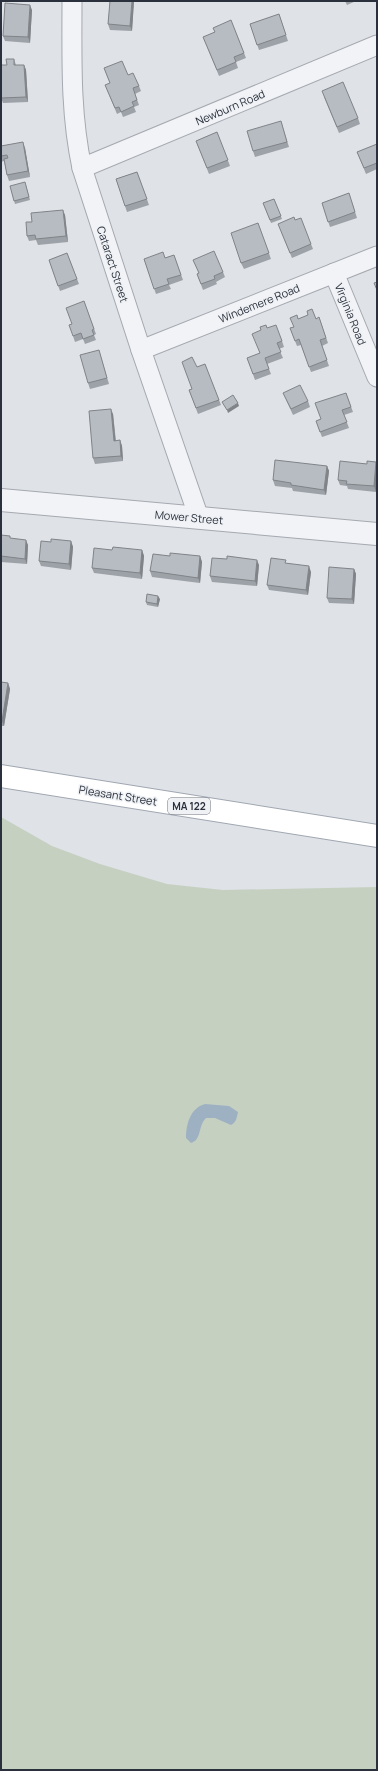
<svg xmlns="http://www.w3.org/2000/svg" width="378" height="1771" font-family="Manrope,sans-serif">
<style>
.green{fill:#c5d0c1}
.water{fill:#9eb1c3}
.lines{fill:none;stroke-linecap:round;stroke-linejoin:round}
.minor-casing{stroke:#a5a9b0;stroke-width:21}
.tertiary-casing{stroke:#a5a9b0;stroke-width:24}
.primary-casing{stroke:#a0a7b1;stroke-width:24}
.minor{stroke:#f2f3f6;stroke-width:19}
.tertiary{stroke:#f2f3f6;stroke-width:22}
.primary{stroke:#fff;stroke-width:22}
.wall{fill:#9da2a8}
.shaded-wall{fill:#808488}
.building{fill:#b7bcc3;stroke:#808488}
.labels{text-anchor:middle;dominant-baseline:central;stroke-width:3;stroke-linejoin:round;paint-order:stroke}
.shield{fill:#eff1f5;stroke:#656b74;stroke-width:1}
.shield-label{font-size:10px;font-weight:bold;fill:#2a313c}
.street-label{font-size:11px;fill:#2a313c;stroke:#eff1f5}
</style>
<rect width="100%" height="100%" fill="#dfe2e7"/>
<path class="green" d="M1,817L52,846L100,864L167,884L223,890L377,887V1770H1Z"/>
<path class="water" d="M205,1104L229,1106L238,1112C237,1117 236,1123 231,1125L215,1118H206C198,1125 202,1140 191,1143L186,1138C186,1125 190,1108 205,1104Z"/>
<g class="lines">
<defs>
<g id="minor">
<path d="M72,1C72,58 70,112 82,168L141,350L199,518"/>
<path d="M82,168L377,45"/>
<path d="M334,273L377,377"/>
<path d="M141,350L377,256"/>
</g>
<path id="tertiary" d="M1,500L377,534"/>
<path id="primary" d="M1,776L377,836"/>
</defs>
<use href="#minor" class="minor-casing"/>
<use href="#tertiary" class="tertiary-casing"/>
<use href="#primary" class="primary-casing"/>
<use href="#minor" class="minor"/>
<use href="#tertiary" class="tertiary"/>
<use href="#primary" class="primary"/>
</g>
<g class="wall">
<path d="M110,1H134L132,31L110,30L108,24Z"/>
<path d="M345,1H356L347,5Z"/>
<path d="M32,10L30,43L5,41L3,36Z"/>
<path d="M279,14L288,41L259,50L250,24Z"/>
<path d="M231,20L246,58L236,62L238,68L219,76L203,37L215,32Z"/>
<path d="M14,59L16,65H24L26,70L28,102L3,103L1,98L7,65Z"/>
<path d="M104,68L128,75L139,86L141,91L135,94L139,105L134,107L136,112L123,117L121,112L117,114L107,90L110,83Z"/>
<path d="M324,97L358,118L360,124L339,133Z"/>
<path d="M281,121L289,147L255,157L253,151Z"/>
<path d="M217,132L230,166L209,174L196,141Z"/>
<path d="M377,144V169L366,174L357,152Z"/>
<path d="M1,146L25,148L30,177L9,181L7,175L4,161L1,162Z"/>
<path d="M137,172L149,205L127,212L116,179Z"/>
<path d="M26,185L30,200L15,204L10,186Z"/>
<path d="M349,193L357,218L330,227L322,203Z"/>
<path d="M274,199L282,219L271,223L263,203Z"/>
<path d="M65,215L68,242L38,245L36,240L29,241L27,236L32,222Z"/>
<path d="M295,220L311,244L313,249L292,258L280,229Z"/>
<path d="M258,223L271,259L244,269L241,263Z"/>
<path d="M67,253L79,284L60,291L49,260Z"/>
<path d="M174,255L183,280L169,285L171,289L156,294L144,259L165,258Z"/>
<path d="M193,260L223,272L225,277L216,282L217,284L203,290L197,274L199,273Z"/>
<path d="M84,301L96,334L94,335L96,340L85,344L83,339L75,342L73,336L72,324Z"/>
<path d="M319,317L328,343L322,346L329,366L311,372L301,345L297,346L290,328L294,327L298,319H316Z"/>
<path d="M267,328L282,341L284,347L279,349L283,358L267,364L271,374L255,380L247,358L260,353Z"/>
<path d="M99,350L109,384L90,389L88,383Z"/>
<path d="M205,364L221,405L198,414L189,390L192,389L197,367Z"/>
<path d="M283,393L308,401L310,407L293,415Z"/>
<path d="M346,393L353,412L344,415L349,428L322,437L316,421L321,419Z"/>
<path d="M113,414L116,441L120,440L122,446L123,461L95,464L93,458Z"/>
<path d="M376,462L377,465V478L376,492L348,489L347,486L340,485L338,480L367,464Z"/>
<path d="M327,466L329,471L326,495L293,491L292,488L275,486L273,480Z"/>
<path d="M1,535L28,545L27,564L1,562Z"/>
<path d="M71,541L73,547L71,570L41,566L39,561L51,542Z"/>
<path d="M112,550H142L144,556L142,579L94,573L92,568Z"/>
<path d="M170,556H200L202,562L200,583L152,577L150,571Z"/>
<path d="M227,559L259,565L257,586L212,582L210,576Z"/>
<path d="M287,563L311,572L308,595L269,590L267,585Z"/>
<path d="M354,569L356,574L354,604L329,603L327,598Z"/>
<path d="M160,599L158,607L147,605L146,602Z"/>
<path d="M1,682L8,683L10,689L4,726H1Z"/>
</g>
<g class="shaded-wall">
<path d="M132,1H134L132,31L130,26Z"/>
<path d="M30,5L32,10L30,43L28,37Z"/>
<path d="M24,65L26,70L28,102L26,97Z"/>
<path d="M23,142L25,148L30,177L28,171Z"/>
<path d="M63,210L65,215L68,242L66,236Z"/>
<path d="M238,403L239,406L228,413L227,410Z"/>
<path d="M111,409L113,414L116,446L114,441Z"/>
<path d="M120,440L122,446L123,461L121,456Z"/>
<path d="M376,462L377,465V478L376,492L374,486Z"/>
<path d="M327,466L329,471L326,495L324,490Z"/>
<path d="M26,540L28,545L27,564L25,559Z"/>
<path d="M71,541L73,547L71,570L69,564Z"/>
<path d="M142,550L144,556L142,579L140,573Z"/>
<path d="M200,556L202,562L200,583L198,578Z"/>
<path d="M257,560L259,565L257,586L255,581Z"/>
<path d="M309,566L311,572L308,595L306,590Z"/>
<path d="M354,569L356,574L354,604L352,599Z"/>
<path d="M158,596L160,599L158,607L157,604Z"/>
<path d="M8,683L10,689L4,726L2,721Z"/>
</g>
<g class="building">
<path d="M110,1H132L130,26L108,24Z"/>
<path d="M5,3L30,5L28,37L3,36Z"/>
<path d="M279,14L286,35L257,45L250,24Z"/>
<path d="M231,20L244,53L234,57L236,62L217,70L203,37L215,32L213,28Z"/>
<path d="M6,59H14V65H24L26,97L1,98V65H7Z"/>
<path d="M122,61L128,75L133,73L139,86L133,88L137,100L132,102L134,106L121,112L119,107L115,108L105,85L110,83L104,68Z"/>
<path d="M343,82L358,118L337,127L322,91Z"/>
<path d="M281,121L287,142L253,151L247,131Z"/>
<path d="M217,132L228,160L207,168L196,141Z"/>
<path d="M23,142L28,171L7,175L4,159L8,158L7,155L1,156V146Z"/>
<path d="M377,144V163L364,168L357,152Z"/>
<path d="M137,172L147,199L125,206L116,179Z"/>
<path d="M25,182L29,197L14,201L10,186Z"/>
<path d="M349,193L355,212L328,222L322,203Z"/>
<path d="M274,199L281,216L270,220L263,203Z"/>
<path d="M63,210L66,236L36,239L35,235L27,236L26,222H32L31,213Z"/>
<path d="M294,217L295,220L301,218L311,244L290,253L278,224Z"/>
<path d="M258,223L269,253L241,263L231,233Z"/>
<path d="M214,251L223,272L214,276L215,279L201,284L197,274L199,273L193,260Z"/>
<path d="M163,252L165,258L174,255L181,275L167,279L169,284L154,289L144,259Z"/>
<path d="M67,253L77,279L58,286L49,260Z"/>
<path d="M377,282V290L374,283Z"/>
<path d="M84,301L94,329L92,330L94,335L83,339L81,333L73,336L69,325L72,324L66,308Z"/>
<path d="M312,309L316,319L319,317L326,338L320,340L327,360L309,367L299,339L295,341L290,328L294,327L290,318L297,315L298,319L308,315L307,311Z"/>
<path d="M266,325L267,328L276,325L282,341L277,343L281,352L265,358L269,369L253,374L247,358L260,353L252,334L261,330L260,327Z"/>
<path d="M99,350L107,378L88,383L80,355Z"/>
<path d="M192,357L197,367L205,364L219,400L196,408L189,390L192,389L182,362Z"/>
<path d="M300,385L308,401L291,409L283,393Z"/>
<path d="M346,393L351,407L342,410L347,422L320,432L316,421L321,419L315,403Z"/>
<path d="M233,395L238,403L227,410L222,402Z"/>
<path d="M111,409L114,441L120,440L121,456L93,458L89,411Z"/>
<path d="M275,460L327,466L324,490L291,485V483L273,480Z"/>
<path d="M340,461L367,464V461L376,462L374,486L346,484L347,481L338,480Z"/>
<path d="M1,535L10,536V538L26,540L25,559L1,556Z"/>
<path d="M51,539L71,541L69,564L39,561L41,541L51,542Z"/>
<path d="M113,547L142,550L140,573L92,568L94,548L112,550Z"/>
<path d="M170,553L200,556L198,578L150,571L153,554L170,556Z"/>
<path d="M227,556L257,560L255,581L210,576L212,558L227,559Z"/>
<path d="M271,558L286,560L285,563L309,566L306,590L267,585Z"/>
<path d="M329,567L354,569L352,599L327,598Z"/>
<path d="M147,594L158,596L157,604L146,602Z"/>
<path d="M1,682L8,683L2,721L1,720Z"/>
</g>
<g class="labels">
<rect class="shield" x="168" y="798" width="42" height="16" rx="3"/>
<g class="shield-label">
<text x="189" y="806">MA 122</text>
</g>
<g class="street-label">
<text transform="translate(230 107) rotate(-23)">Newburn Road</text>
<text transform="translate(113 264) rotate(72)">Cataract Street</text>
<text transform="translate(259 303) rotate(-22)">Windemere Road</text>
<text transform="translate(351 314) rotate(68)">Virginia Road</text>
<text transform="translate(189 517) rotate(5)">Mower Street</text>
<text transform="translate(118 795) rotate(9)">Pleasant Street</text>
</g>
</g>
<rect width="378" height="1771" fill="none" stroke="#2a313c" stroke-width="4"/>
</svg>
